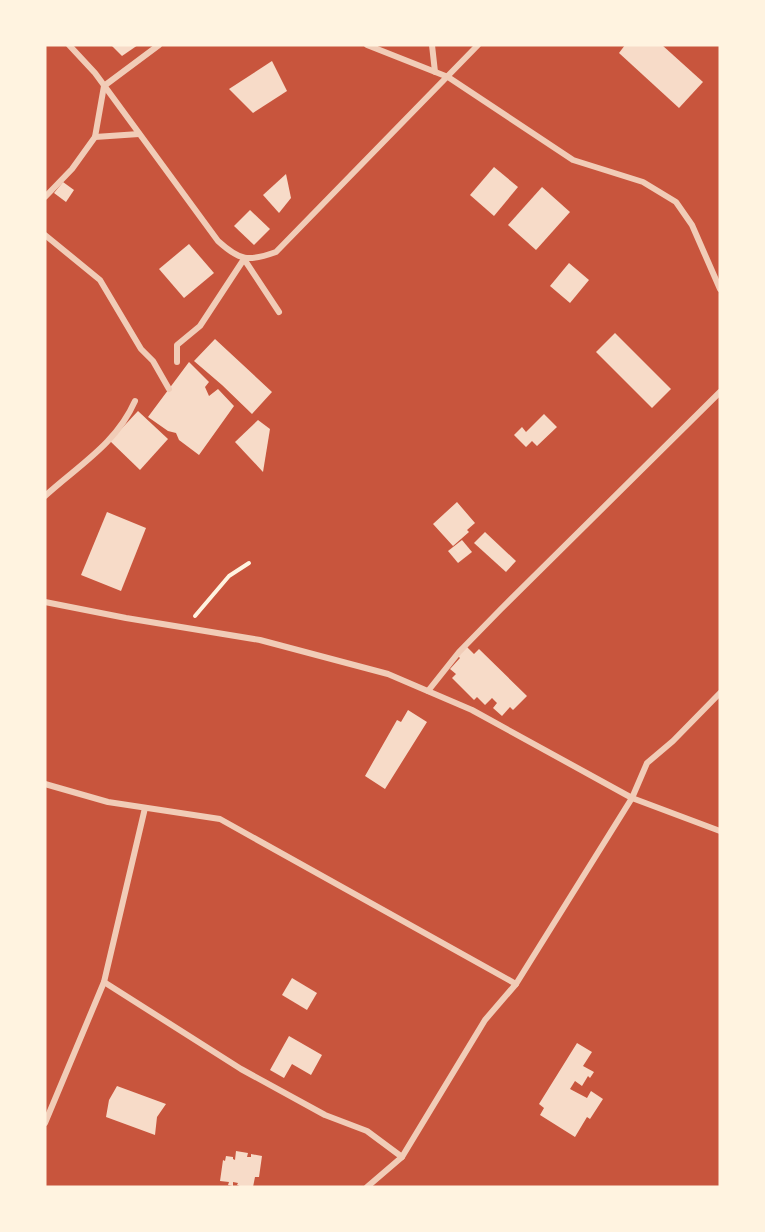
<svg xmlns="http://www.w3.org/2000/svg" width="765" height="1232" font-family="Rubik,sans-serif">
<style>
.building{fill:#f7dbc8}
.lines{fill:none;stroke-linecap:round;stroke-linejoin:round}
.path{stroke:#fff3e0;stroke-width:4}
.minor{stroke:#f1ccb7;stroke-width:6}
</style>
<rect width="100%" height="100%" fill="#c8553d"/>
<g class="building">
<path d="M111,45H138L122,56Z"/>
<path d="M625,45H662L703,82L679,108L619,53Z"/>
<path d="M272,61L287,91L253,113L229,89Z"/>
<path d="M494,167L518,187L494,216L470,195Z"/>
<path d="M286,174L291,198L279,213L263,195Z"/>
<path d="M63,182L74,190L66,202L54,193Z"/>
<path d="M542,187L570,212L536,250L508,225Z"/>
<path d="M250,210L270,229L254,245L234,226Z"/>
<path d="M189,244L214,273L184,298L159,269Z"/>
<path d="M569,263L589,280L570,303L550,286Z"/>
<path d="M615,333L671,389L652,408L596,352Z"/>
<path d="M215,339L272,392L252,414L222,385L194,361Z"/>
<path d="M189,362L209,382L205,387L209,396L218,389L234,406L199,455L179,440L176,433L168,431L148,417Z"/>
<path d="M138,411L168,439L140,470L110,441Z"/>
<path d="M544,414L557,427L537,446L532,441L526,447L514,435L522,427L526,432Z"/>
<path d="M258,420L270,429L263,472L235,442Z"/>
<path d="M457,502L475,523L467,530L469,532L453,546L433,524Z"/>
<path d="M107,512L146,528L121,591L81,575Z"/>
<path d="M485,532L516,561L506,572L474,543Z"/>
<path d="M462,540L472,552L458,563L448,551Z"/>
<path d="M467,647L474,654L479,649L527,696L513,710L510,707L502,716L493,708L497,703L492,698L485,705L477,697L474,700L452,678L456,674L450,669L460,658L458,656Z"/>
<path d="M408,710L427,722L385,789L365,776L397,720L401,722Z"/>
<path d="M292,978L317,993L307,1010L282,995Z"/>
<path d="M289,1036L322,1055L311,1075L292,1064L284,1078L270,1070Z"/>
<path d="M577,1043L592,1052L583,1066L594,1072L590,1078L588,1076L582,1086L575,1081L570,1089L587,1098L591,1091L603,1099L590,1119L587,1117L575,1137L540,1115L544,1108L539,1104Z"/>
<path d="M117,1086L166,1104L157,1117L155,1135L106,1117L109,1100Z"/>
<path d="M236,1151L248,1153L247,1157H251V1154L262,1156L259,1177H255L253,1187H242L237,1185L238,1183L233,1182V1186L228,1185L229,1182L220,1181L223,1160L225,1161L226,1156L233,1157V1159L235,1160Z"/>
</g>
<g class="lines">
<path class="path" d="M195,616L229,576L249,563"/>
<g class="minor">
<path d="M69,45L95,73L218,241C240,261 248,262 276,252L478,45"/>
<path d="M367,45L448,77L573,160L643,182L676,202L692,225L720,289"/>
<path d="M432,45L435,72"/>
<path d="M95,137L139,134"/>
<path d="M45,197L72,169L95,137L104,86L159,45"/>
<path d="M45,235L100,280L141,349L153,361L169,389"/>
<path d="M177,362V345L200,326L244,259L279,312"/>
<path d="M45,496C79,465 116,444 135,401"/>
<path d="M45,602L126,618L260,640L388,674L472,710L632,798L720,831"/>
<path d="M428,691L459,652L500,610L720,392"/>
<path d="M45,784L108,802L220,819L516,984"/>
<path d="M104,982L241,1069L325,1115L367,1131L402,1157"/>
<path d="M45,1123L104,982L145,808"/>
<path d="M367,1187L402,1157L485,1020L516,984L632,798L647,763L673,741L720,693"/>
</g>
</g>
<rect width="765" height="1232" fill="none" stroke="#fff3e0" stroke-width="93"/>
</svg>
